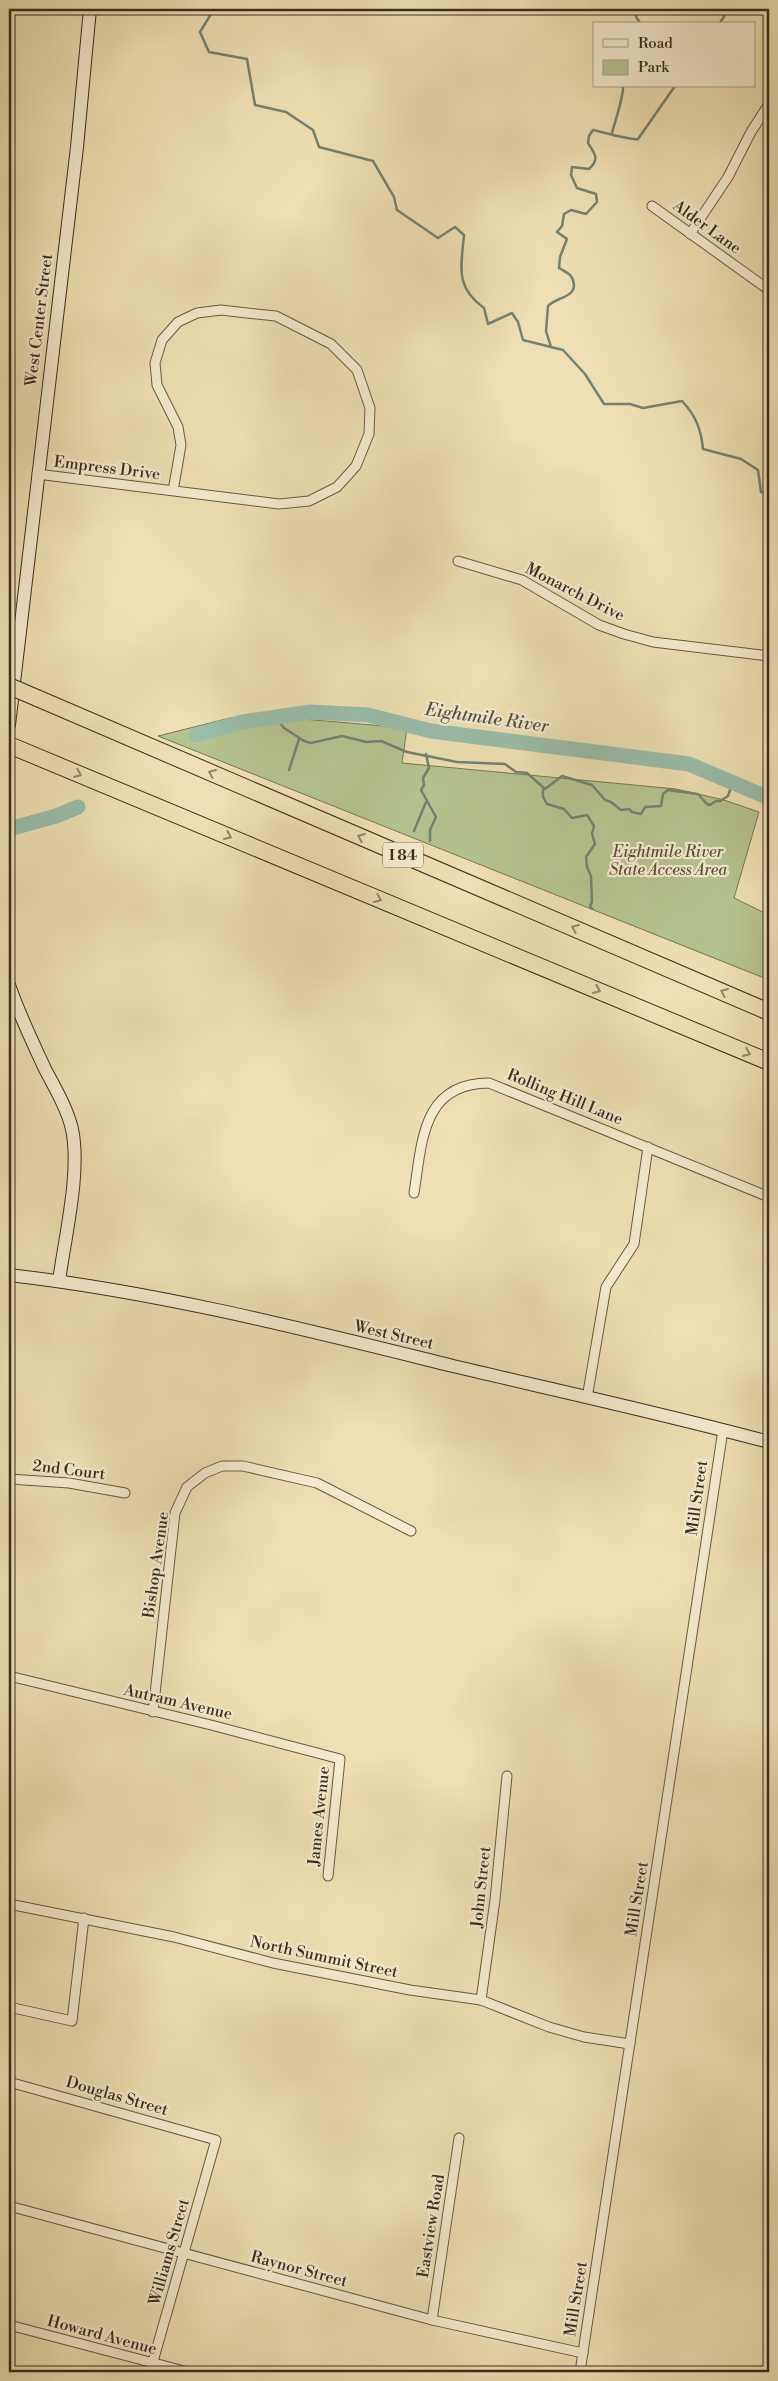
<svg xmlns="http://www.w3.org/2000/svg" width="778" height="2381" font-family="'Libre Bodoni',serif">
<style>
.green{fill:#b5c390;stroke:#767857}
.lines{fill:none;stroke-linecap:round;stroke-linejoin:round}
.stream{stroke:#728372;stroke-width:2.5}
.river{stroke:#99bdaa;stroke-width:15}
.street-casing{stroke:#665a44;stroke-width:11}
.secondary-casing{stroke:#382d1e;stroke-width:14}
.highway-casing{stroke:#382d1e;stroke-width:18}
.street{stroke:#f4ebce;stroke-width:9}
.secondary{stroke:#f4ebce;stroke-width:12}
.highway{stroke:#eee0b4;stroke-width:16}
.highway-bridge-casing{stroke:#382d1e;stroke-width:18;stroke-linecap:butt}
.highway-bridge{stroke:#eee0b4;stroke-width:16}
.oneway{stroke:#938669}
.labels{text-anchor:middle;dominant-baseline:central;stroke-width:4.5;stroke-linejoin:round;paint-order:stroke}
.shield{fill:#f4ebce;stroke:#706653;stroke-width:1}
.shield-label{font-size:15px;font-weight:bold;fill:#382d1e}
.street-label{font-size:16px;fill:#382d1e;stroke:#f4ebce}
.park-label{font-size:16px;font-style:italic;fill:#57523a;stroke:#f4ebce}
.water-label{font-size:18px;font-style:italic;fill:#505141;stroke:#f4ebce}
</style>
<rect width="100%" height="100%" fill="#eee0b4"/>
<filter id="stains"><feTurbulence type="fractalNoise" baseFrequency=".004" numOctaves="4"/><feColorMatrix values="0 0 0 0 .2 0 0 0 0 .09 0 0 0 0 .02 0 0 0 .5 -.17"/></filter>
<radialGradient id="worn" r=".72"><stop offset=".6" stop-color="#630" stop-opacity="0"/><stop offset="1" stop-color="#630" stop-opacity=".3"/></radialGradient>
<path class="green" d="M279,717L407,728L402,763L676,789L724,800L759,812L734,898L769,915V980L158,736L230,718Z"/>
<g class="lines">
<g class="stream">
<path d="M211,9V14L200,32L209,52L247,59L255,105L286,112L313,130L319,147L373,161L394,197L397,210L438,238L455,227L464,235C461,268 455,287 484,308L488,324L512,313L518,322L523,340L563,350L585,374L604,404H630L643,408L682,401C696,416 701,429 703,449L741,459L758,470L761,492L769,494"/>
<path d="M636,9V17L641,24"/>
<path d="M719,24L729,9"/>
<path d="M612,133C615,121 624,96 623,86"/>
<path d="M551,347L546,331L548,306C556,297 574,298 574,285C573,274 567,273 559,268L560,257L567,239L557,232L562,226L564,214L571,210L586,214L597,202L596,194L577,188L571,175L572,167L589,169C600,159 595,154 588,143L589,136L593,130C603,132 632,141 638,139L675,86"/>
<path d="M275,717L284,728L304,741L311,743L342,736L366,742L381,741L407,752L457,762L505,764L516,772L527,773L545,789L562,776L592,785L605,800L611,802L621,810L629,809L632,812L641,814L645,807L661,806L663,794L668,790L698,794L707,804L710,805L716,801H720L728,796L733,782"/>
<path d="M426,754L429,768L423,778L424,785L421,790L436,817L430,830V841"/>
<path d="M289,770L299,739"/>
<path d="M543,789V797L547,804L564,809L572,818L587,815L594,826L592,834L595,844L586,857L587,867L591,876L592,902L590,906L592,909"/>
<path d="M766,796L769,792"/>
<path d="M414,831L426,802"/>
</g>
<g class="river">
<path d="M196,735L242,722L310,712L368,715L431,731L689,764L769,798"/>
<path d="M9,829L56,816L78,807"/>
</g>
<defs>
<g id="street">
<path d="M652,206L769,290"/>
<path d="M690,234L728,177L751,132L769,104"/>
<path d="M37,474L279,504L309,501L337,487L356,466L369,434L370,408L357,370L331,344L276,316L247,313L221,310L197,313L178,322L162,340L155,363L157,385L178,427L181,445L173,491"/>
<path d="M458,561L522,580L599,625L624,634L653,642L769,656"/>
<path d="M414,1193C422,1142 422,1083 489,1083L769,1197"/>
<path d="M587,1398L606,1287L634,1244L648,1147"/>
<path d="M9,1479L69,1483L125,1493"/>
<path d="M9,1676L211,1725L340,1759L328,1876"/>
<path d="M153,1712L175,1513L187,1487L205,1473L222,1466H243L317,1483L411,1531"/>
<path d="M9,1904L174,1937L273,1963L410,1990L481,2000L549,2027L584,2037L630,2044"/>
<path d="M481,2000L495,1900L507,1776"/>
<path d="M9,2007L72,2021L84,1918"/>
<path d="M9,2082L216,2140L150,2372"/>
<path d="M9,2206L432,2320L583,2353"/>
<path d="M432,2320L459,2138"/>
<path d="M9,2325L188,2372"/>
<path d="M580,2372L723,1430"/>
</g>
<g id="secondary">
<path d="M9,725L77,147L90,9"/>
<path d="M9,985C19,1014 32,1041 45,1069C55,1088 67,1108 72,1129C81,1172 65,1236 59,1281"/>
<path d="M9,1275C159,1292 307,1330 453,1366C559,1391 665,1414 769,1442"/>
</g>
<g id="highway">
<path d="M37,698L769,1012"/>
<path d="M9,745L769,1062"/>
</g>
</defs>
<use href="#street" class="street-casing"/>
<use href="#secondary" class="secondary-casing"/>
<use href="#highway" class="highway-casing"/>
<use href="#street" class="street"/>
<use href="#secondary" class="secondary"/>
<use href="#highway" class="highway"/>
<defs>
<path id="highway-bridge" d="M9,686L37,698"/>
</defs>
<use href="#highway-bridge" class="highway-bridge-casing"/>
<use href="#highway-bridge" class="highway-bridge"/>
</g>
<defs><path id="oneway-chevron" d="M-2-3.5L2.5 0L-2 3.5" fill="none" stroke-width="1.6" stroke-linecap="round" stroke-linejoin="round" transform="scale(1.25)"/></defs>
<g class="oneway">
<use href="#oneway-chevron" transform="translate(212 773) rotate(-157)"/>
<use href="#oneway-chevron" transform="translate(78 774) rotate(23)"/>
<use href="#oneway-chevron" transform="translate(228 836) rotate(23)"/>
<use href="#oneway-chevron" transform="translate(361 837) rotate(-157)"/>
<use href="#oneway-chevron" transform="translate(378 899) rotate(23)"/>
<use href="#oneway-chevron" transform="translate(575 928) rotate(-157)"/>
<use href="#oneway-chevron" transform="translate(597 990) rotate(23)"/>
<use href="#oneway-chevron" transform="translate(724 992) rotate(-157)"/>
<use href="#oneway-chevron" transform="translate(747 1053) rotate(23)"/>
</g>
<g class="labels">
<rect class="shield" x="383" y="842.5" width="40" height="25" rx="4"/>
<g class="shield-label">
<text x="403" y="855">I 84</text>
</g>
<g class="street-label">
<text transform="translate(707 227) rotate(36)">Alder Lane</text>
<text transform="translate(39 320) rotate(-83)">West Center Street</text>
<text transform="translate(107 468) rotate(7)">Empress Drive</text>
<text transform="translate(575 592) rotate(27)">Monarch Drive</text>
<text transform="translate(565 1097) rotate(22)">Rolling Hill Lane</text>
<text transform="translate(394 1335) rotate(13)">West Street</text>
<text transform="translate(69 1470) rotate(7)">2nd Court</text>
<text transform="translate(697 1498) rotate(-82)">Mill Street</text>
<text transform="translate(156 1565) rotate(-82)">Bishop Avenue</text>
<text transform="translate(178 1702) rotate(13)">Autram Avenue</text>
<text transform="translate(319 1816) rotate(-84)">James Avenue</text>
<text transform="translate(481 1887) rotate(-84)">John Street</text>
<text transform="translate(637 1899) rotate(-81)">Mill Street</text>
<text transform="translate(324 1957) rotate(12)">North Summit Street</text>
<text transform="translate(117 2096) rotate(16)">Douglas Street</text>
<text transform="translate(431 2226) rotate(-81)">Eastview Road</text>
<text transform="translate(169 2252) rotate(-74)">Williams Street</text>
<text transform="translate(299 2269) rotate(15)">Raynor Street</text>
<text transform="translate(576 2299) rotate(-81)">Mill Street</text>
<text transform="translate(102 2335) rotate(15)">Howard Avenue</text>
</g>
<g class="park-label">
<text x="668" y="852">Eightmile River<tspan x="668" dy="18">State Access Area</tspan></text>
</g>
<g class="water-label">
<text transform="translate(487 718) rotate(8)">Eightmile River</text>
</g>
</g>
<rect width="778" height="2381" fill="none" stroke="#eee0b4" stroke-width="30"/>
<rect x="10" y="10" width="758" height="2361" fill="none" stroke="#382d1e" stroke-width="2.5"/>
<rect x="15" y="15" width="748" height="2351" fill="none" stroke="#382d1e"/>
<rect x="593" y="22" width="162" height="65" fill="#f4ebce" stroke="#a99f88"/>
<rect x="603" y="39" width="25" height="8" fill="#f4ebce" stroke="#a99f88"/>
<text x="638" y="48" font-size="15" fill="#382d1e">Road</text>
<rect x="603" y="60" width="25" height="15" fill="#b5c390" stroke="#a99f88"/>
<text x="638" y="72" font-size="15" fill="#382d1e">Park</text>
<rect width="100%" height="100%" filter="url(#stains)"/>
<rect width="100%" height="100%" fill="url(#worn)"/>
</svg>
